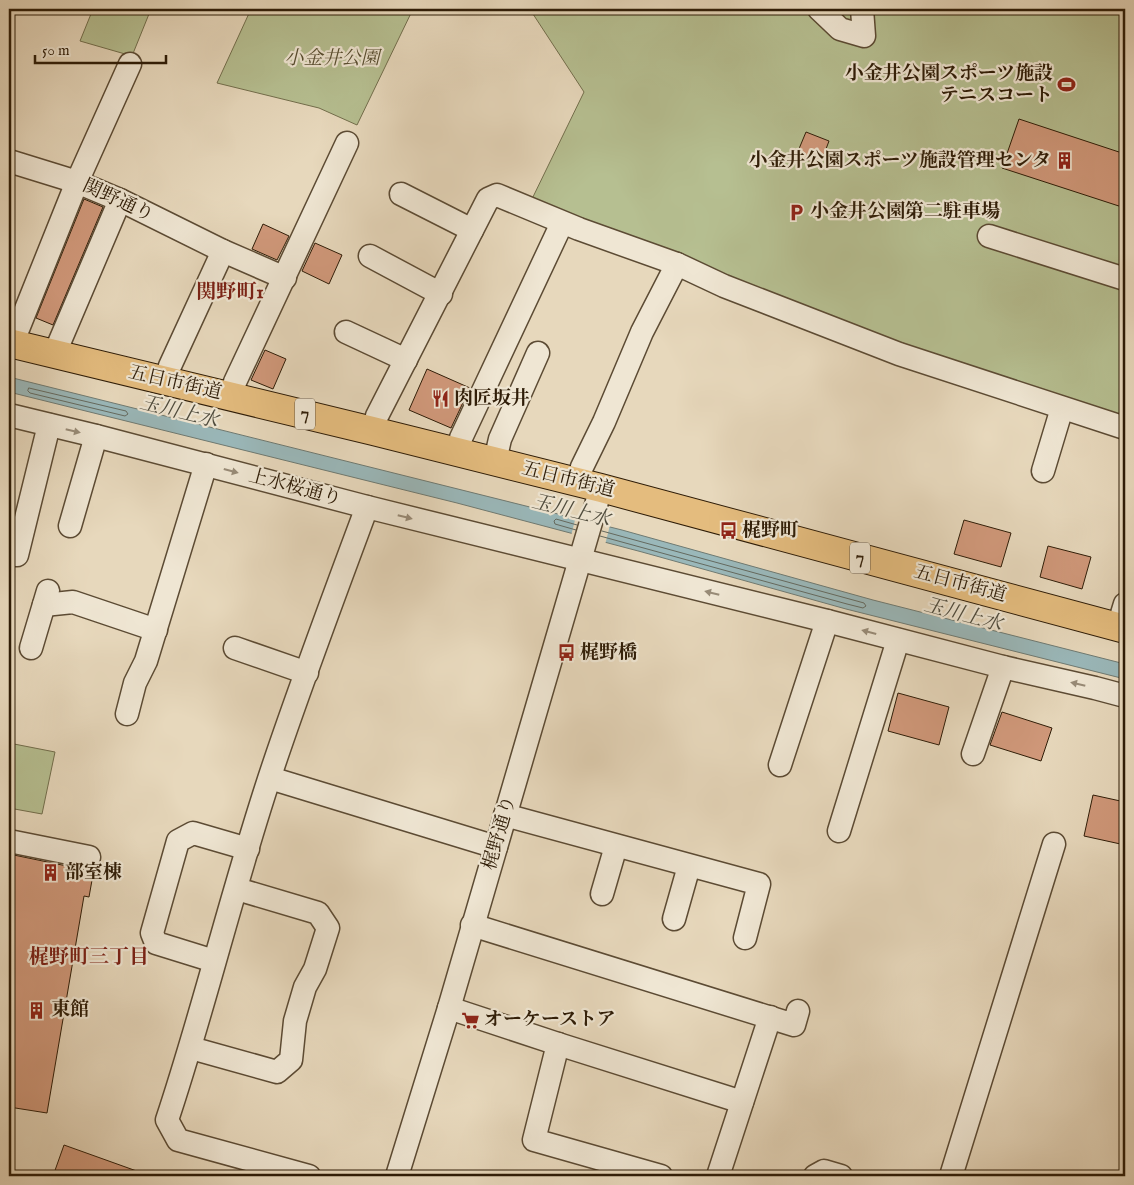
<svg xmlns="http://www.w3.org/2000/svg" width="1134" height="1185" font-family="'IM FELL English','Noto Serif JP',serif">
<style>
.green{fill:#b6bf91;stroke:#726e4c}
.water{fill:#9ab8ba;stroke:#6f7a72}
.pier{fill:#e7d8bc}
.lines{fill:none;stroke-linecap:round;stroke-linejoin:round}
.shore{stroke:#646a60;stroke-width:1}
.building{fill:#d0987a;stroke:#2e1c07}
.minor-casing{stroke:#5c4b34;stroke-width:25}
.major-casing{stroke:#2e1c07;stroke-width:30}
.minor{stroke:#efe6d3;stroke-width:22}
.major{stroke:#e4bc7e;stroke-width:28}
.oneway{fill:#988b77}
.labels{text-anchor:middle;dominant-baseline:central;stroke-width:4.5;stroke-linejoin:round;paint-order:stroke}
.shield{fill:#efe6d3;stroke:#685944;stroke-width:1}
.shield-label{font-size:18px;font-weight:bold;fill:#2e1c07}
.park-label{font-size:19px;font-style:italic;fill:#574d30;stroke:#efe6d3}
.poi-label{font-size:19px;font-weight:bold;fill:#2e1c07;stroke:#efe6d3;text-anchor:start}
.street-label{font-size:19px;fill:#2e1c07;stroke:#efe6d3}
.neighbourhood-label{font-size:20px;font-weight:bold;fill:#7a1f14;stroke:#efe6d3}
.water-label{font-size:20px;font-style:italic;fill:#4e4b3d;stroke:#efe6d3}
</style>
<rect width="100%" height="100%" fill="#e7d8bc"/>
<filter id="stains"><feTurbulence type="fractalNoise" baseFrequency=".004" numOctaves="4"/><feColorMatrix values="0 0 0 0 .2 0 0 0 0 .09 0 0 0 0 .02 0 0 0 .5 -.17"/></filter>
<radialGradient id="worn" r=".72"><stop offset=".6" stop-color="#630" stop-opacity="0"/><stop offset="1" stop-color="#630" stop-opacity=".3"/></radialGradient>
<g class="green">
<path d="M93,9H151L132,56L80,41Z"/>
<path d="M251,9H413L357,125L319,108L217,83Z"/>
<path d="M536,9H1125V422L901,348L531,201L584,92L533,14Z"/>
<path d="M9,743L55,752L42,814L9,808Z"/>
</g>
<path class="water" d="M9,377L622,530L873,600L1125,664V679L846,609L642,552L457,503L9,392Z"/>
<path class="pier" d="M576,516L610,525L605,545L571,536Z"/>
<g class="lines">
<g class="shore">
<path d="M29,388L126,411L128,414L125,416L30,393L28,391Z"/>
<path d="M576,530L555,524L554,521L556,519L577,525"/>
<path d="M600,536L847,604L863,608L866,606L864,603L602,531"/>
</g>
</g>
<g class="building">
<path d="M1019,119L1125,154V208L1002,168Z"/>
<path d="M806,132L829,141L820,165L796,156Z"/>
<path d="M84,199L103,207L53,325L36,318Z"/>
<path d="M263,224L289,236L277,260L252,249Z"/>
<path d="M315,243L342,255L329,284L302,271Z"/>
<path d="M265,350L286,359L273,389L251,380Z"/>
<path d="M427,369L470,388L451,428L409,410Z"/>
<path d="M964,520L1011,533L1001,567L954,554Z"/>
<path d="M1048,546L1091,557L1082,589L1040,577Z"/>
<path d="M898,693L949,707L939,745L888,731Z"/>
<path d="M1002,712L1052,728L1041,761L990,745Z"/>
<path d="M1093,795L1125,802V845L1084,836Z"/>
<path d="M9,854L86,870L94,869L89,897L84,896L47,1113L9,1107Z"/>
<path d="M64,1145L145,1174V1176H53Z"/>
</g>
<g class="lines">
<defs>
<g id="minor">
<path d="M819,9L840,29L864,36L862,9"/>
<path d="M9,161L77,182L120,200L223,251L285,278"/>
<path d="M401,194L472,230"/>
<path d="M989,236L1125,279"/>
<path d="M370,256L441,294"/>
<path d="M346,332L406,360"/>
<path d="M12,344L77,182L130,64"/>
<path d="M54,355L120,200"/>
<path d="M166,380L170,366L223,251"/>
<path d="M231,396L235,382L347,143"/>
<path d="M9,415L96,436L367,507L827,621L1003,667L1095,688L1125,696"/>
<path d="M373,431L377,416L488,199L497,195L579,229L677,264L724,286L899,354L1125,428"/>
<path d="M458,452L461,438L562,223"/>
<path d="M495,461L500,439L538,353"/>
<path d="M1043,471L1062,408"/>
<path d="M577,483L582,467L604,422L642,332L677,264"/>
<path d="M70,526L96,436"/>
<path d="M17,555L49,425"/>
<path d="M44,605L73,602L156,630"/>
<path d="M1118,627L1125,604"/>
<path d="M31,648L48,591"/>
<path d="M235,648L307,673"/>
<path d="M127,714L135,683L146,661L206,464"/>
<path d="M973,754L1003,667"/>
<path d="M780,765L827,621"/>
<path d="M270,778L496,847"/>
<path d="M505,815L759,884L745,938"/>
<path d="M839,831L898,640"/>
<path d="M9,841L89,857"/>
<path d="M602,894L616,846"/>
<path d="M674,919L689,866"/>
<path d="M472,925L794,1025L798,1011"/>
<path d="M214,961L156,943L152,933L178,841L193,833L248,849"/>
<path d="M449,1008L558,1044L742,1102"/>
<path d="M558,1044L534,1140L661,1176"/>
<path d="M191,1048L277,1072L291,1060L295,1021L305,987L315,969L328,928L318,913L237,889"/>
<path d="M309,1176L178,1140L167,1120C206,1003 234,882 274,764C303,678 335,593 367,507"/>
<path d="M397,1176L449,1008L601,488"/>
<path d="M718,1176L770,1017"/>
<path d="M815,1176L824,1171L841,1176"/>
<path d="M951,1176L1054,844"/>
</g>
<path id="major" d="M9,343L373,431L601,488L1125,629"/>
</defs>
<use href="#minor" class="minor-casing"/>
<use href="#major" class="major-casing"/>
<use href="#minor" class="minor"/>
<use href="#major" class="major"/>
</g>
<defs><path id="oneway-solid" d="M-6-.8H1V-3.2L6.5 0L1 3.2V.8H-6Z" transform="scale(1.25)"/></defs>
<g class="oneway">
<use href="#oneway-solid" transform="translate(73 431) rotate(13)"/>
<use href="#oneway-solid" transform="translate(231 471) rotate(15)"/>
<use href="#oneway-solid" transform="translate(405 517) rotate(14)"/>
<use href="#oneway-solid" transform="translate(712 593) rotate(-166)"/>
<use href="#oneway-solid" transform="translate(869 632) rotate(-165)"/>
<use href="#oneway-solid" transform="translate(1078 684) rotate(-167)"/>
</g>
<defs>
<symbol id="stadium-bare" viewBox="-9 -9 18 18"><path d="M0-5a6.5 5 0 1 0 0 10a6.5 5 0 1 0 0-10ZM-3.5-1.8h7v3.6h-7Z" fill="#8f2418" stroke="#efe6d3" stroke-width="2.5" paint-order="stroke"/></symbol>
<symbol id="building-bare" viewBox="-9 -9 18 18"><path d="M-4-6H4V6H1V3H-1V6H-4ZM-2.5-4.3h1.7v1.8h-1.7ZM.8-4.3h1.7v1.8H.8ZM-2.5-1h1.7V.8h-1.7ZM.8-1h1.7V.8H.8Z" fill="#8f2418" stroke="#efe6d3" stroke-width="2.5" paint-order="stroke"/></symbol>
<symbol id="parking-bare" viewBox="-9 -9 18 18"><path d="M-3.5-5.5H1a3.5 3.5 0 0 1 0 7H-1V5.5H-3.5ZM-1-3.4V-.6H.8a1.4 1.4 0 0 0 0-2.8Z" fill="#8f2418" stroke="#efe6d3" stroke-width="2.5" paint-order="stroke"/></symbol>
<symbol id="restaurant-bare" viewBox="-9 -9 18 18"><path d="M-5-6h1v4h1v-4h1v4h1v-4h1v5L-1.5 .5V6h-2V.5L-5-1ZM5-6V6H3V1.5H1.5Q1.5-4 5-6Z" fill="#8f2418" stroke="#efe6d3" stroke-width="2.5" paint-order="stroke"/></symbol>
<symbol id="bus-bare" viewBox="-9 -9 18 18"><path d="M-5-6H5V4H4V6H2V4H-2V6H-4V4H-5ZM-3.5-4V0h7V-4ZM-3.5 1.2v1.5H-2V1.2ZM2 1.2v1.5H3.5V1.2Z" fill="#8f2418" stroke="#efe6d3" stroke-width="2.5" paint-order="stroke"/></symbol>
<symbol id="supermarket-bare" viewBox="-9 -9 18 18"><path d="M-6-5.5h2.5l.6 2H6L4.5 2H-2.5L-4.4-4H-6ZM-1.5 3.2a1.3 1.3 0 1 0 .1 0ZM3 3.2a1.3 1.3 0 1 0 .1 0Z" fill="#8f2418" stroke="#efe6d3" stroke-width="2.5" paint-order="stroke"/></symbol>
</defs>
<g fill-rule="evenodd">
<use href="#stadium-bare" x="1054" y="72" width="25" height="25"/>
<use href="#building-bare" x="1052" y="148" width="25" height="25"/>
<use href="#parking-bare" x="784" y="200" width="25" height="25"/>
<use href="#restaurant-bare" x="428" y="386" width="25" height="25"/>
<use href="#bus-bare" x="716" y="518" width="25" height="25"/>
<use href="#bus-bare" x="554" y="640" width="25" height="25"/>
<use href="#building-bare" x="38" y="860" width="25" height="25"/>
<use href="#building-bare" x="24" y="998" width="25" height="25"/>
<use href="#supermarket-bare" x="458" y="1008" width="25" height="25"/>
</g>
<g class="labels">
<g class="shield">
<rect x="295" y="398.5" width="20" height="31" rx="4"/>
<rect x="850" y="542.5" width="20" height="31" rx="4"/>
</g>
<g class="shield-label">
<text x="305" y="414">7</text>
<text x="860" y="558">7</text>
</g>
<g class="park-label">
<text x="332" y="59">小金井公園</text>
</g>
<g class="poi-label">
<text x="1053" y="74" text-anchor="end">小金井公園スポーツ施設<tspan x="1053" dy="22">テニスコート</tspan></text>
<text x="1051" y="161" text-anchor="end">小金井公園スポーツ施設管理センタ</text>
<text x="810" y="212">小金井公園第二駐車場</text>
<text x="454" y="399">肉匠坂井</text>
<text x="742" y="531">梶野町</text>
<text x="580" y="653">梶野橋</text>
<text x="65" y="873">部室棟</text>
<text x="51" y="1010">東館</text>
<text x="484" y="1020">オーケーストア</text>
</g>
<g class="street-label">
<text transform="translate(118 201) rotate(25)">関野通り</text>
<text transform="translate(175 383) rotate(13)">五日市街道</text>
<text transform="translate(568 480) rotate(14)">五日市街道</text>
<text transform="translate(295 488) rotate(15)">上水桜通り</text>
<text transform="translate(960 584) rotate(15)">五日市街道</text>
<text transform="translate(500 833) rotate(-74)">梶野通り</text>
</g>
<g class="neighbourhood-label">
<text x="230" y="292">関野町1</text>
<text x="89" y="957">梶野町三丁目</text>
</g>
<g class="water-label">
<text transform="translate(179 412) rotate(14)">玉川上水</text>
<text transform="translate(571 511) rotate(14)">玉川上水</text>
<text transform="translate(963 615) rotate(15)">玉川上水</text>
</g>
</g>
<rect width="1134" height="1185" fill="none" stroke="#e7d8bc" stroke-width="30"/>
<rect x="10" y="10" width="1114" height="1165" fill="none" stroke="#2e1c07" stroke-width="2.5"/>
<rect x="15" y="15" width="1104" height="1155" fill="none" stroke="#2e1c07"/>
<path d="M35 55v8h131v-8" fill="none" stroke="#2e1c07" stroke-width="2.5"/>
<text x="42" y="55" font-size="15" fill="#2e1c07" stroke="#efe6d3" stroke-width="4" paint-order="stroke">50 m</text>
<rect width="100%" height="100%" filter="url(#stains)"/>
<rect width="100%" height="100%" fill="url(#worn)"/>
</svg>
